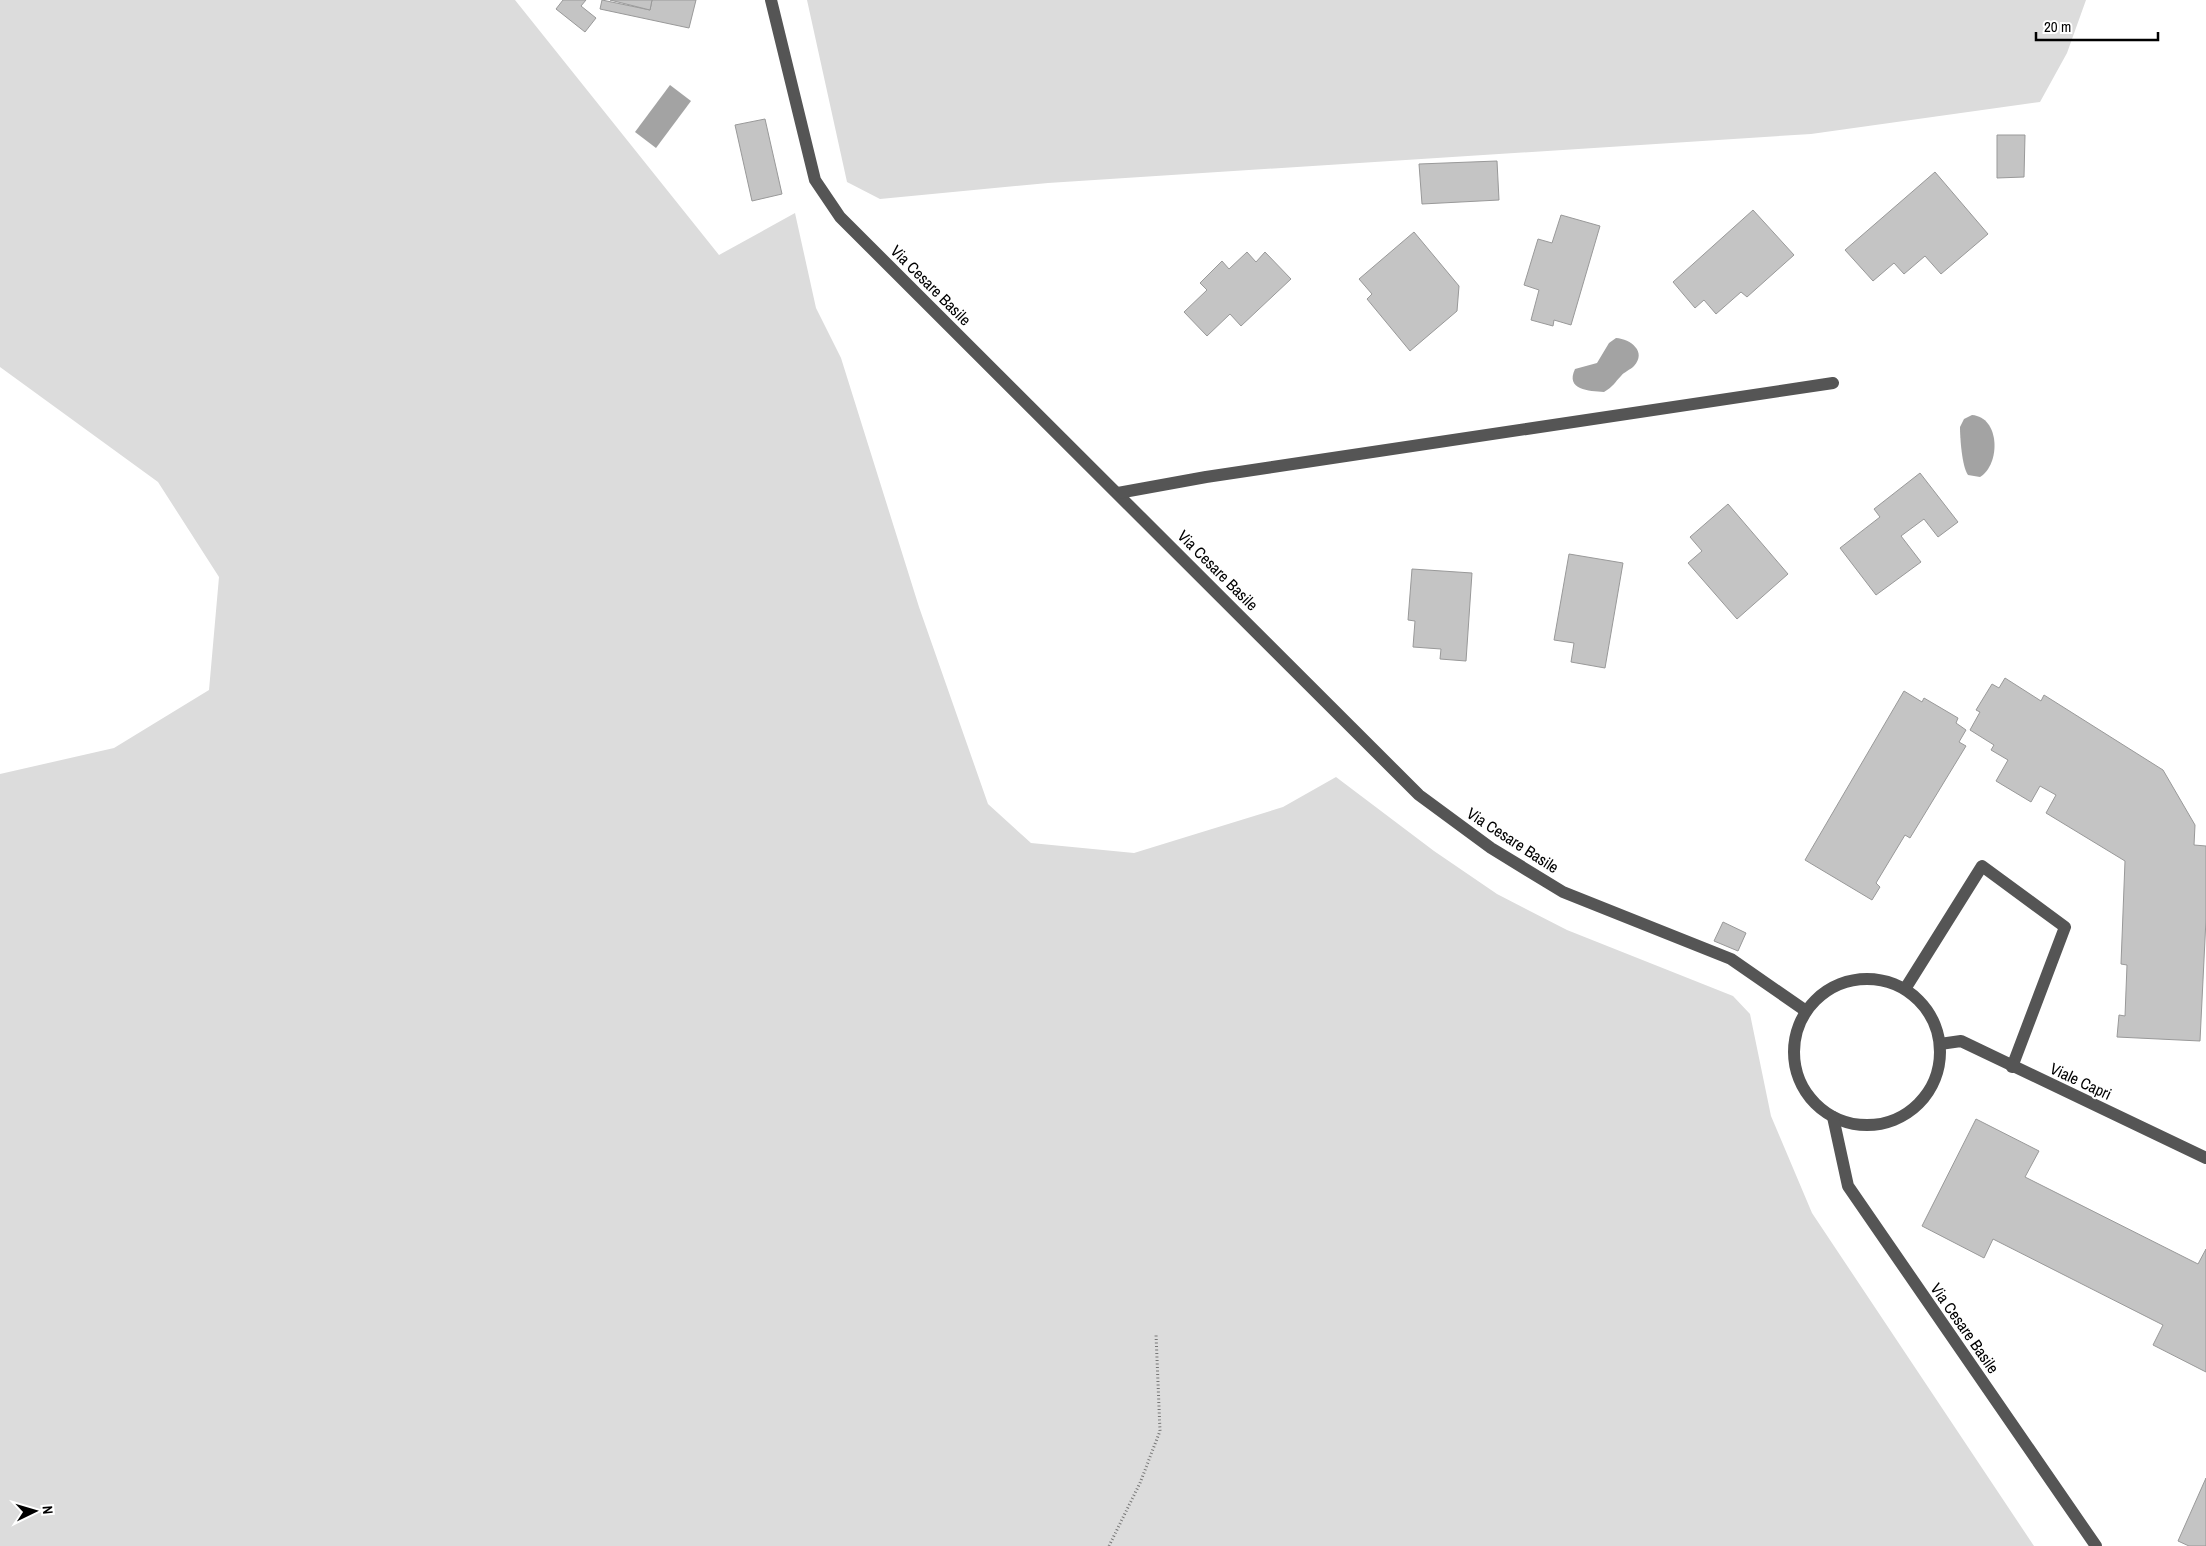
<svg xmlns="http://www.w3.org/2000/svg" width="2206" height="1546" font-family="'Archivo Narrow',sans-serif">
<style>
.green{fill:#dcdcdc}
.water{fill:#a3a3a3}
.building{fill:#c4c4c4;stroke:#999}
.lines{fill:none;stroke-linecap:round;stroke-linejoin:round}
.path{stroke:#777;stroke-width:3;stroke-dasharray:1 2.5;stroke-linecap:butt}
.minor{stroke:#555;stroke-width:12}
.labels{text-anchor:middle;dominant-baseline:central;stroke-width:4;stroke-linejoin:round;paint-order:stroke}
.street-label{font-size:16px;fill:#000;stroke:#fff}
</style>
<rect width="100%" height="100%" fill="#fff"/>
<g class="green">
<path d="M0,0H515L719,255L795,213L816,308L841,358L919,607L988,804L1031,843L1134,853L1283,807L1336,777L1434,851L1497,894L1567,930L1733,996L1750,1014L1771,1116L1812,1213L2034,1546H0V774L114,748L209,690L219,577L158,482L0,367Z"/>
<path d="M807,0H2086L2067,53L2040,102L1811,134L1048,183L880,199L847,182Z"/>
</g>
<g class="water">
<path d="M670,85L691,101L656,148L635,132Z"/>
<path d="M1616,338C1631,339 1647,352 1634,366C1630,370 1624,372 1621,376C1615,382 1613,387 1604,392C1589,391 1565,390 1575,369L1597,363L1609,343Z"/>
<path d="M1972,415C2000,417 2001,464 1980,477L1968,475C1962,467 1960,438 1960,427L1964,419Z"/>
</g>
<g class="building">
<path d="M563,0H586L581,6L596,18L585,32L556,9Z"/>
<path d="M602,0L650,10L652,0H696L689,28L600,9Z"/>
<path d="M610,0H652L650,10Z"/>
<path d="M765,119L782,194L752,201L735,125Z"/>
<path d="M1997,135H2025L2024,177L1997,178Z"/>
<path d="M1497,161L1499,200L1422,204L1419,164Z"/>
<path d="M1935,172L1988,234L1941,274L1925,256L1904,274L1894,263L1873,281L1845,250Z"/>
<path d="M1753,210L1794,255L1747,297L1741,292L1716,314L1704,300L1695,308L1673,282Z"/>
<path d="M1561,215L1600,226L1571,325L1554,320L1553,326L1531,320L1539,290L1524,285L1538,239L1552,243Z"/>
<path d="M1414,232L1459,286L1457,311L1410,351L1367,299L1372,294L1359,279Z"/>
<path d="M1247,252L1256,262L1265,252L1291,279L1241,326L1230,314L1207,336L1184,312L1207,290L1200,283L1222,261L1229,269Z"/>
<path d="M1920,473L1958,522L1938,537L1924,519L1901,536L1921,562L1876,595L1840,548L1880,517L1874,509Z"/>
<path d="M1728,504L1788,574L1737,619L1688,563L1702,551L1690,537Z"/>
<path d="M1569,554L1623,563L1605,668L1571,662L1574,643L1554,640Z"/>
<path d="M1412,569L1472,573L1466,661L1440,659L1441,649L1413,647L1415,621L1408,620Z"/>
<path d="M2005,678L2041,701L2044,695L2163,770L2195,825L2194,845L2206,846V919L2200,1041L2117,1037L2119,1015L2125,1016L2127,965L2121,964L2125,861L2046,813L2056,795L2040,786L2031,802L1996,781L2008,760L1991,750L1994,745L1970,730L1980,712L1976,710L1992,684L1999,688Z"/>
<path d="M1904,691L1922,702L1924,698L1958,718L1956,723L1966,730L1959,742L1966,746L1910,838L1905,835L1876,883L1880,887L1872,900L1805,860Z"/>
<path d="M1723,922L1746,933L1738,951L1714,941Z"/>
<path d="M1976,1119L2039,1151L2025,1177L2198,1264L2206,1249V1372L2153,1345L2163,1325L1993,1239L1984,1258L1922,1226Z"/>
<path d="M2206,1478V1546H2189L2178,1541Z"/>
</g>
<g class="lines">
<path class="path" d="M1109,1546L1140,1483L1160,1431L1156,1334"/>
<g class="minor">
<path d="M771,0L815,180L840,217L1419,795L1491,848L1563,892L1731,959L1806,1011"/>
<path d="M1118,493L1206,477L1833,383"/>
<circle cx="1867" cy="1052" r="73"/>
<path d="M1905,989L1982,866L2065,927L2012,1067"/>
<path d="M1940,1044L1961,1041L2206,1158"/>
<path d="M1833,1117L1848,1186L2096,1546"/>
</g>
</g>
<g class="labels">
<g class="street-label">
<text transform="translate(931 285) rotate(45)">Via Cesare Basile</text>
<text transform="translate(1218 570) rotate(45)">Via Cesare Basile</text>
<text transform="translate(1513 840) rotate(33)">Via Cesare Basile</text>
<text transform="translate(2081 1081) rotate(25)">Viale Capri</text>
<text transform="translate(1965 1328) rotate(55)">Via Cesare Basile</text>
</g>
</g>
<g transform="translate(35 1511) rotate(85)" stroke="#ffffff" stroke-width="4" paint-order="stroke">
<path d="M0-4L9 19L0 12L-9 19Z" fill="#000000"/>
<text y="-8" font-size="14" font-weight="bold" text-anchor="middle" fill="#000000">N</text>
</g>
<path d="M2036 32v8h122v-8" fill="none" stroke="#000000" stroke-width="2.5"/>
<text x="2044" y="32" font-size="15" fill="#000000" stroke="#ffffff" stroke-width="4" paint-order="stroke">20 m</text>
</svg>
